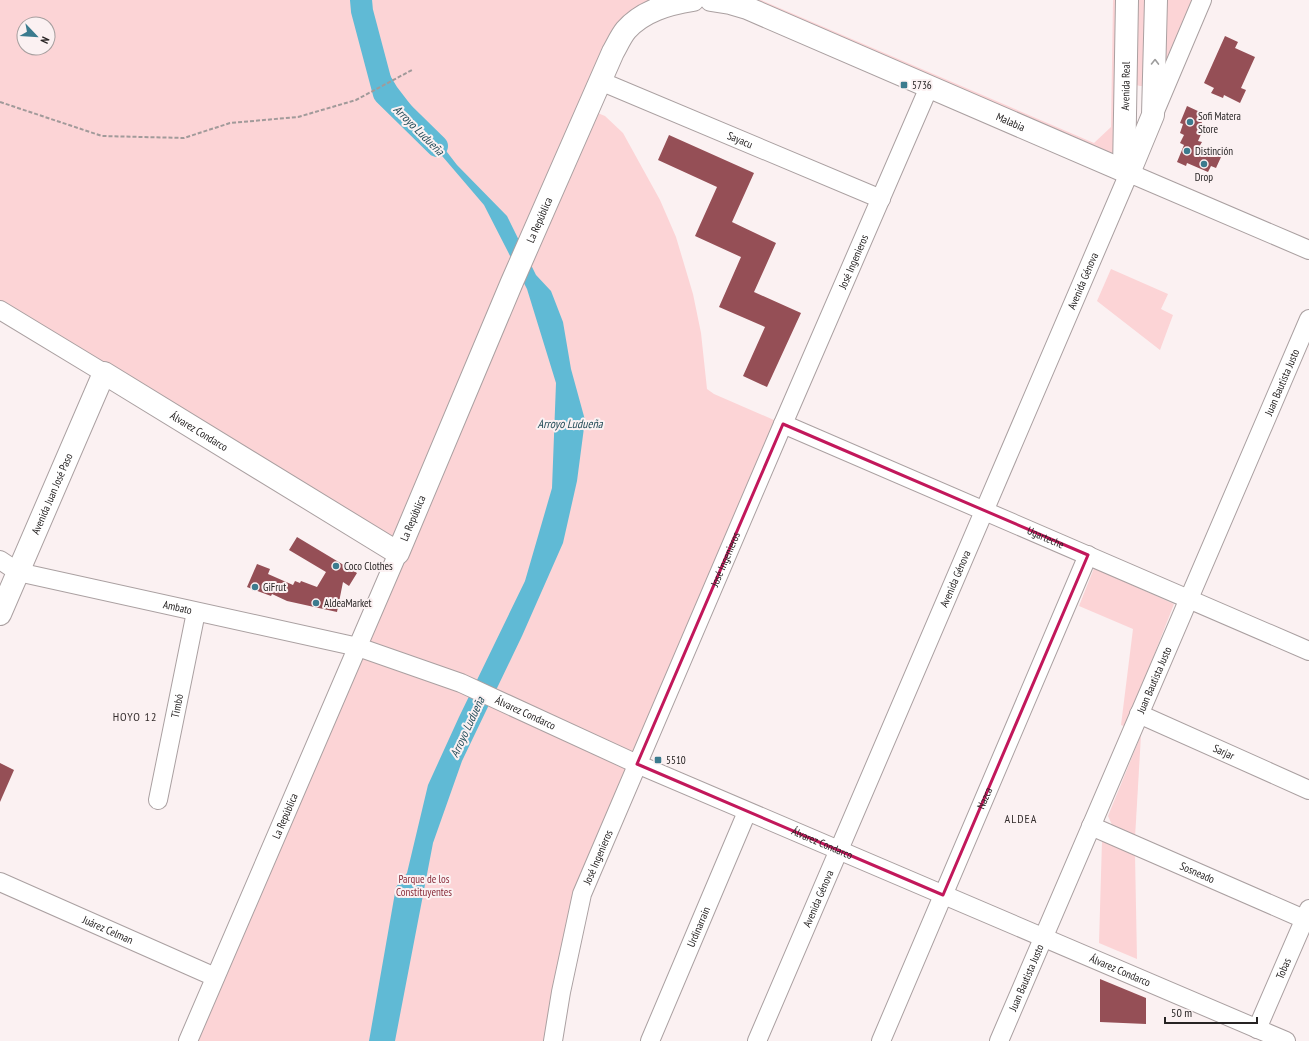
<svg xmlns="http://www.w3.org/2000/svg" width="1309" height="1041" font-family="'PT Sans Narrow',sans-serif">
<style>
.green{fill:#fcd4d6;fill-rule:evenodd}
.water{fill:#60bad5}
.lines{fill:none;stroke-linecap:round;stroke-linejoin:round}
.river{stroke:#60bad5;stroke-width:22}
.building{fill:#954f56}
.minor-casing{stroke:#aaa0a1;stroke-width:20}
.major-casing{stroke:#aaa0a1;stroke-width:24}
.path{stroke:#a19a9a;stroke-width:2;stroke-dasharray:4 2;stroke-linecap:butt}
.minor{stroke:#fff;stroke-width:18}
.major{stroke:#fff;stroke-width:22}
.oneway{stroke:#9d9c9c}
.marked{fill:none;stroke:#c2185b;stroke-width:3;stroke-linejoin:round}
.poi-dot{fill:#3b7b8e;stroke:#fbf1f2;stroke-width:1.5}
.labels{text-anchor:middle;dominant-baseline:central;stroke-width:4;stroke-linejoin:round;paint-order:stroke}
.poi-label{font-size:11px;fill:#262323;stroke:#fbf1f2;text-anchor:start}
.street-label{font-size:11px;fill:#262323;stroke:#fbf1f2}
.park-label{font-size:11px;fill:#892d3b;stroke:#fbf1f2}
.water-label{font-size:12px;font-style:italic;fill:#254e5a;stroke:#fbf1f2}
.neighbourhood-label{font-size:12px;letter-spacing:1px;fill:#342d2d;stroke:#fbf1f2}
</style>
<rect width="100%" height="100%" fill="#fbf1f2"/>
<g class="green">
<path d="M0,0H693L643,16L588,109L605,116L623,133L660,200L676,237L693,294L701,333L707,389L714,394L783,424L582,894L553,1041H188L397,553L0,310ZM24,24H48V48H24Z"/>
<path d="M711,0H761L1094,143L1111,127L1113,0H1127L1124,171Z"/>
<path d="M1130,0H1149L1145,86H1140L1133,84Z"/>
<path d="M1160,0H1197L1168,70L1158,64Z"/>
<path d="M1111,269L1168,294L1161,309L1173,315L1160,350L1097,301Z"/>
<path d="M1094,568L1174,604L1126,727L1121,725L1133,629L1079,606Z"/>
<path d="M1141,735L1135,838L1113,827L1108,816Z"/>
<path d="M1102,841L1135,855L1137,959L1099,943Z"/>
</g>
<path class="water" d="M359,0H369L379,57L397,87L457,165L507,216L536,275L551,291L563,322L571,369L585,420L577,481L563,543L522,636L462,761L433,843L395,1041H369L396,887L407,873L428,785L459,717L525,581L552,488L556,383L527,289L484,205L378,81L361,18Z"/>
<g class="lines">
<path class="river" d="M361,0L362,11L384,94L437,146"/>
</g>
<g class="building">
<path d="M1225,36L1238,42L1235,48L1255,57L1241,88L1246,90L1240,103L1224,95L1223,98L1211,93L1214,88L1204,83Z"/>
<path d="M1187,106L1200,112L1197,120L1202,122L1198,130L1202,132L1198,141L1202,142L1199,147L1221,157L1216,168L1211,166L1208,172L1187,163L1186,166L1177,162L1184,145L1180,143L1184,135L1180,133L1183,124L1180,123Z"/>
<path d="M669,135L754,173L732,222L776,243L754,292L801,313L767,387L743,376L765,327L719,307L741,257L695,236L717,187L658,160Z"/>
<path d="M297,537L357,573L349,586L343,582L337,612L287,601L272,594L271,596L247,587L257,564L270,569L268,574L293,585L295,581L300,583L301,581L317,587L326,572L289,550Z"/>
<path d="M0,763L14,770L0,802Z"/>
<path d="M1100,979L1146,998V1024L1100,1022Z"/>
</g>
<g class="lines">
<defs>
<g id="minor">
<path id="s1" d="M600,81L881,199"/>
<path d="M1155,111L1202,0"/>
<path d="M0,310L104,373"/>
<path id="s2" d="M783,424L1309,651"/>
<path id="s3" d="M0,560L18,572L358,647L461,683L637,764L1286,1041"/>
<path id="s4" d="M1139,714L1309,790"/>
<path id="s5" d="M158,800L196,612"/>
<path id="s6" d="M1091,826L1304,919"/>
<path id="s7" d="M0,882L215,977"/>
<path id="s8" d="M1257,1029L1309,909"/>
<path id="s9" d="M188,1041L398,553"/>
<path id="s10" d="M553,1041L561,992L582,894L783,424L929,87"/>
<path id="s11" d="M650,1041L747,812"/>
<path id="s12" d="M757,1041L1129,173L1309,250"/>
<path id="s13" d="M881,1041L1088,555"/>
<path id="s14" d="M999,1041L1309,319"/>
</g>
<g id="major">
<path id="s15" d="M711,0L730,3L747,8L1129,173L1153,115L1156,0"/>
<path id="s16" d="M1124,171L1127,0"/>
<path id="s17" d="M0,614L104,373L398,553L512,282L613,52C617,45 621,36 626,30C643,11 668,4 693,0"/>
</g>
</defs>
<use href="#minor" class="minor-casing"/>
<use href="#major" class="major-casing"/>
<path class="path" d="M0,102L102,136L184,138L230,123L298,117L356,100L412,70"/>
<use href="#minor" class="minor"/>
<use href="#major" class="major"/>
</g>
<defs><path id="oneway-chevron" d="M-2-3.5L2.5 0L-2 3.5" fill="none" stroke-width="1.6" stroke-linecap="round" stroke-linejoin="round"/></defs>
<use class="oneway" href="#oneway-chevron" transform="translate(1155 62) rotate(-89)"/>
<path class="marked" d="M783,424L1088,555L943,895L637,764Z"/>
<g class="poi-dot">
<rect x="900" y="81" width="8" height="8" rx="2"/>
<circle cx="1190" cy="122" r="4"/>
<circle cx="1187" cy="151" r="4"/>
<circle cx="1204" cy="164" r="4"/>
<circle cx="336" cy="566" r="4"/>
<circle cx="255" cy="587" r="4"/>
<circle cx="316" cy="603" r="4"/>
<rect x="654" y="756" width="8" height="8" rx="2"/>
</g>
<g class="labels">
<g class="poi-label">
<text x="912" y="85">5736</text>
<text x="1198" y="116">Sofi Matera<tspan x="1198" dy="13">Store</tspan></text>
<text x="1195" y="151">Distinción</text>
<text x="1204" y="177" text-anchor="middle">Drop</text>
<text x="344" y="566">Coco Clothes</text>
<text x="263" y="587">GiFrut</text>
<text x="324" y="603">AldeaMarket</text>
<text x="666" y="760">5510</text>
</g>
<g class="street-label">
<text stroke="none"><textPath href="#s16" startOffset="85">Avenida Real</textPath></text>
<text stroke="none"><textPath href="#s15" startOffset="324">Malabia</textPath></text>
<text stroke="none"><textPath href="#s1" startOffset="152">Sayacu</textPath></text>
<text stroke="none"><textPath href="#s17" startOffset="969">La República</textPath></text>
<text stroke="none"><textPath href="#s10" startOffset="838">José Ingenieros</textPath></text>
<text stroke="none"><textPath href="#s12" startOffset="827">Avenida Génova</textPath></text>
<text stroke="none"><textPath href="#s14" startOffset="717">Juan Bautista Justo</textPath></text>
<text stroke="none"><textPath href="#s17" startOffset="374">Álvarez Condarco</textPath></text>
<text stroke="none"><textPath href="#s17" startOffset="131">Avenida Juan José Paso</textPath></text>
<text stroke="none"><textPath href="#s17" startOffset="645">La República</textPath></text>
<text stroke="none"><textPath href="#s2" startOffset="286">Ugarteche</textPath></text>
<text stroke="none"><textPath href="#s10" startOffset="514">José Ingenieros</textPath></text>
<text stroke="none"><textPath href="#s12" startOffset="503">Avenida Génova</textPath></text>
<text stroke="none"><textPath href="#s3" startOffset="185">Ambato</textPath></text>
<text stroke="none"><textPath href="#s14" startOffset="393">Juan Bautista Justo</textPath></text>
<text stroke="none"><textPath href="#s5" startOffset="96">Timbó</textPath></text>
<text stroke="none"><textPath href="#s3" startOffset="550">Álvarez Condarco</textPath></text>
<text stroke="none"><textPath href="#s4" startOffset="93">Sarjar</textPath></text>
<text stroke="none"><textPath href="#s13" startOffset="264">Nazca</textPath></text>
<text stroke="none"><textPath href="#s9" startOffset="245">La República</textPath></text>
<text stroke="none"><textPath href="#s3" startOffset="874">Álvarez Condarco</textPath></text>
<text stroke="none"><textPath href="#s10" startOffset="190">José Ingenieros</textPath></text>
<text stroke="none"><textPath href="#s6" startOffset="116">Sosneado</textPath></text>
<text stroke="none"><textPath href="#s12" startOffset="155">Avenida Génova</textPath></text>
<text stroke="none"><textPath href="#s11" startOffset="124">Urdinarrain</textPath></text>
<text stroke="none"><textPath href="#s7" startOffset="118">Juárez Celman</textPath></text>
<text stroke="none"><textPath href="#s8" startOffset="66">Tobas</textPath></text>
<text stroke="none"><textPath href="#s3" startOffset="1198">Álvarez Condarco</textPath></text>
<text stroke="none"><textPath href="#s14" startOffset="69">Juan Bautista Justo</textPath></text>
</g>
<g class="park-label">
<text x="424" y="879">Parque de los<tspan x="424" dy="13">Constituyentes</tspan></text>
</g>
<g class="water-label">
<text transform="translate(419 130) rotate(45)">Arroyo Ludueña</text>
<text x="570" y="423">Arroyo Ludueña</text>
<text transform="translate(467 727) rotate(-65)">Arroyo Ludueña</text>
</g>
<g class="neighbourhood-label">
<text x="135" y="716">HOYO 12</text>
<text x="1021" y="818">ALDEA</text>
</g>
</g>
<g transform="translate(36 36) rotate(115)"><circle r="19" fill="#fbf1f2" stroke="#a69f9f"/>
<path d="M0-3L7 15L0 10L-7 15Z" fill="#3b7b8e"/>
<text y="-6" font-size="11" font-weight="bold" text-anchor="middle" fill="#262323">N</text>
</g>
<path d="M1165 1017v6h92v-6" fill="none" stroke="#262323" stroke-width="2"/>
<text x="1171" y="1017" font-size="12" fill="#262323" stroke="#fbf1f2" stroke-width="3" paint-order="stroke">50 m</text>
</svg>
